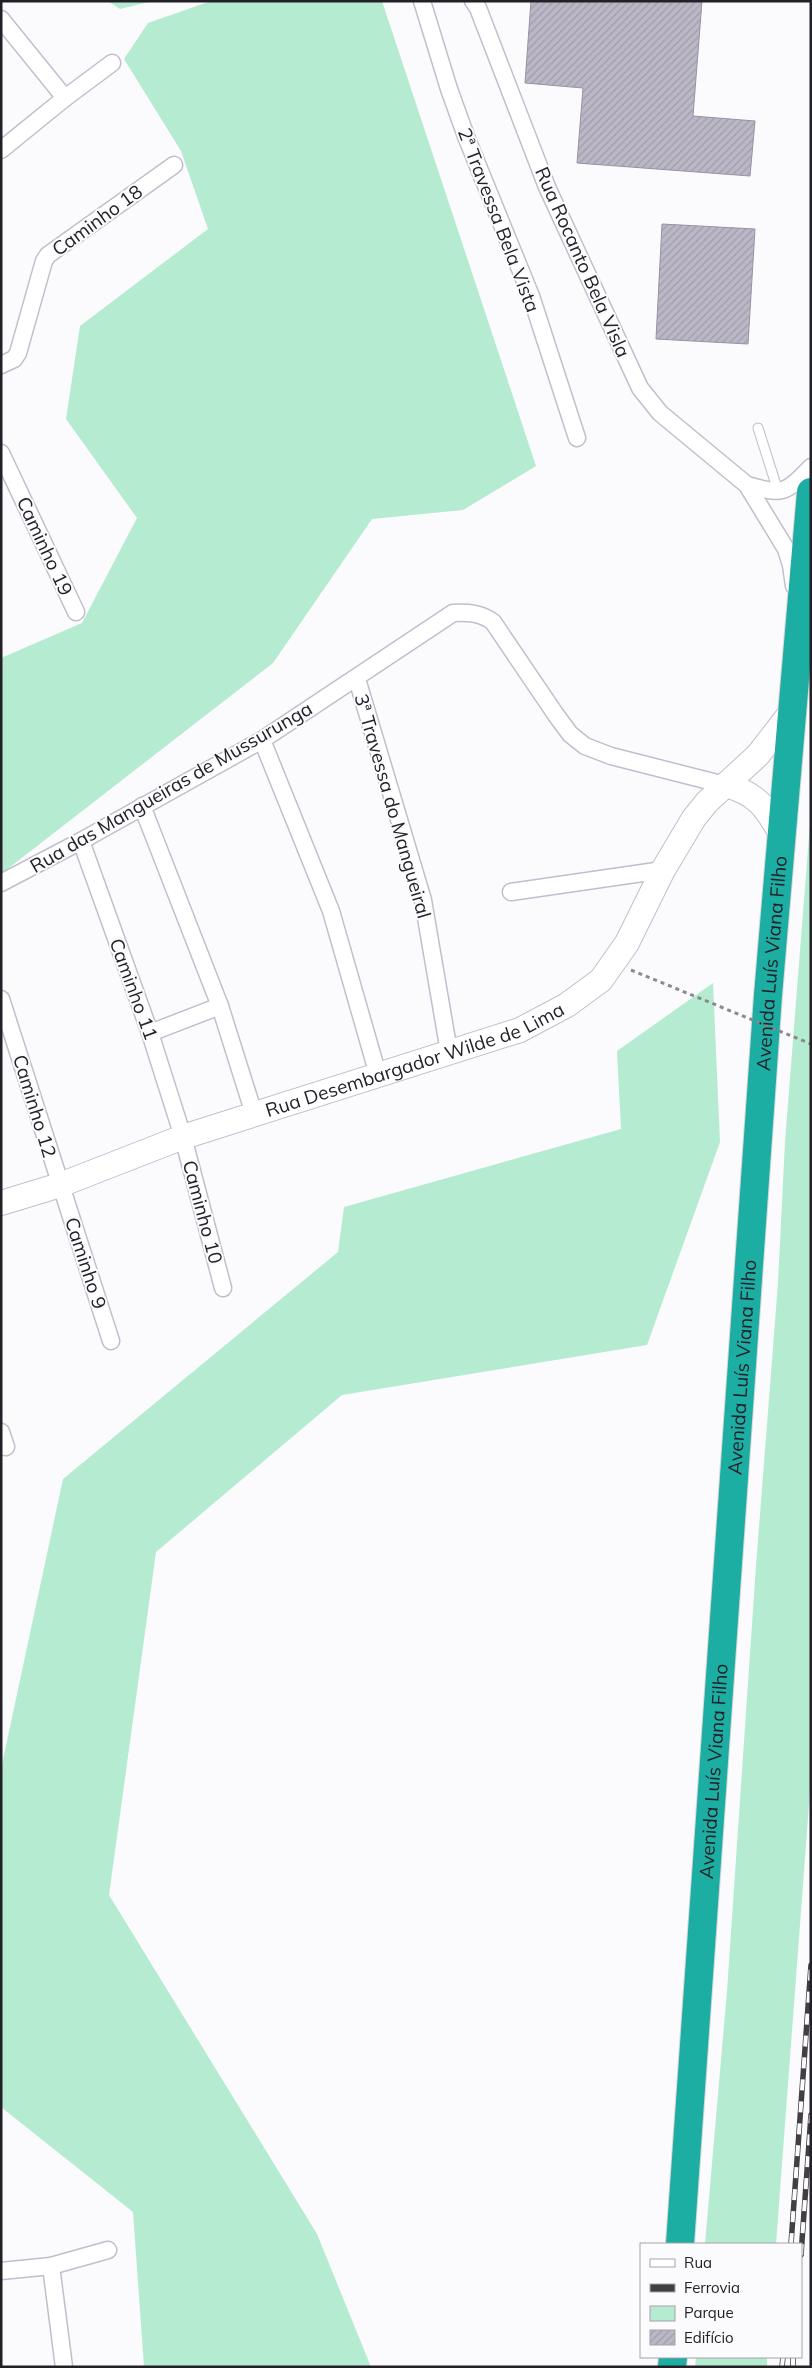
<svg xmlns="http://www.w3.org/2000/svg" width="812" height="2368" font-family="Mulish,sans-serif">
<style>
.green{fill:#b5ebd1}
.building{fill:url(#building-hatch);stroke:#9793a2}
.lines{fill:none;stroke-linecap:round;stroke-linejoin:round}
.lane-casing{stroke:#c2becd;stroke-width:11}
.street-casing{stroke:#c2becd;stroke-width:19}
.secondary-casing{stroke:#c2becd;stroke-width:26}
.highway-casing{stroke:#d7d7d8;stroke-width:30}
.lane{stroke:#fff;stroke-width:9}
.street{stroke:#fff;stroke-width:16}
.secondary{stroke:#fff;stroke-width:24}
.highway{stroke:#1cada3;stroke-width:28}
.rail-casing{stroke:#413f44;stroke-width:5.5}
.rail{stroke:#fbfafd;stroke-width:4;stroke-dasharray:11;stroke-linecap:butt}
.path-bridge{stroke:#8a898d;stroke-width:3;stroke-dasharray:4 4;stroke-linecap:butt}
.labels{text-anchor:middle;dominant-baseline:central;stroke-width:4;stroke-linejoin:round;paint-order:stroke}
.street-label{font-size:19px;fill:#232127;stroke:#fbfafd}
</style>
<defs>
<pattern id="building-hatch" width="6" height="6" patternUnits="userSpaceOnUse" patternTransform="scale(1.25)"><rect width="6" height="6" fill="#bbb7c6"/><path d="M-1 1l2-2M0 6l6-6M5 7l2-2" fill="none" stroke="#a09daa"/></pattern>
</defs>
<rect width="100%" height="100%" fill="#fbfafd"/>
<g class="green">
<path d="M108,1H153L120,9Z"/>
<path d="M211,1H382L536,466L463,510L372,519L273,663L1,874V658L82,623L137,518L66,419L80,326L208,229L181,151L124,59L148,23Z"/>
<path d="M811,811V1773L808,1818L776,2244H705L727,1991L756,1566L778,1283L785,1142Z"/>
<path d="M713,983L720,1142L647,1345L342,1395L156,1552L109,1895L317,2234L371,2367H144L133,2212L1,2107V1769L63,1479L338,1252L344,1207L621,1129L617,1051Z"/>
<path d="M696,2357H767V2367H695Z"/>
</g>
<g class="building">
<path d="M531,1H702L693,116L755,121L750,176L577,163L583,88L525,83Z"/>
<path d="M662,224L755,229L748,344L656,339Z"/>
</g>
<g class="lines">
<defs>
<path id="lane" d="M758,428L778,491"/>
<g id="street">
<path d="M422,1L449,89L467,139L531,296L577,438"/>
<path d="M473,1L478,8L547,187L640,388L660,413L747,485L786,549L791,565L794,586"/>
<path d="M1,19L65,98"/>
<path d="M1,150L65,98L112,63"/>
<path d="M1,365L14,359L18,353L44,261L48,255L174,165"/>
<path d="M1,453L76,612"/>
<path d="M747,485C783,495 785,494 811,467"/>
<path d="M357,679L423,900L449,1052"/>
<path d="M262,740L331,911L378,1075"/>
<path d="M142,806L220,1006L254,1114"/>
<path d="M81,841L150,1033L183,1137L223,1288"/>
<path d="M1,883L81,841L262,740L453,613C468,612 481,613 493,622L556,715L570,734L585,746L611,756L725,785"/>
<path d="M511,892L663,870"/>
<path d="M1,999L111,1341"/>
<path d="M150,1033L220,1006"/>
<path d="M1,1432L6,1447"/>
<path d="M51,2266L64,2367"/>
<path d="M1,2271L51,2266L108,2250"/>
</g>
<g id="secondary">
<path d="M725,785C756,793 766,807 781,834"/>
<path id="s1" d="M1,1203L60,1185L183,1137L520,1030L567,1005L601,980L627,943L663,870L694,818L707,802L758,755L792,711"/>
</g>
<g id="highway">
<path id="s2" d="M680,2244L768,995L811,492"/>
<path d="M672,2367L673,2357"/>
</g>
</defs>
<use href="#lane" class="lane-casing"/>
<use href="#street" class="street-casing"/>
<use href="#secondary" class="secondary-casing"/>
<use href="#highway" class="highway-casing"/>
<use href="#lane" class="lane"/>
<use href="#street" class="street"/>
<use href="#secondary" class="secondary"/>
<use href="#highway" class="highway"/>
<defs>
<g id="rail">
<path d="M791,2244L811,1965"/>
<path d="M801,2255L811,2115"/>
<path d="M782,2367L783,2357"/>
<path d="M793,2367V2357"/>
</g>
</defs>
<use href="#rail" class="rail-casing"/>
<use href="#rail" class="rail"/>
<path class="path-bridge" d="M631,970L811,1044"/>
</g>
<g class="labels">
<g class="street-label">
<text transform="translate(97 220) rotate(-36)">Caminho 18</text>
<text transform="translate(499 220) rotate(69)">2ª Travessa Bela Vista</text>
<text transform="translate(583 262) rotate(66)">Rua Rocanto Bela Visla</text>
<text transform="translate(45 546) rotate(65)">Caminho 19</text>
<text transform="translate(171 787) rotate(-30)">Rua das Mangueiras de Mussurunga</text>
<text transform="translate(393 806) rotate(74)">3ª Travessa do Mangueiral</text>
<text stroke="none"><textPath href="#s2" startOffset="1284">Avenida Luís Viana Filho</textPath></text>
<text transform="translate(134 989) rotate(70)">Caminho 11</text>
<text stroke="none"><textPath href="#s1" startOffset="438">Rua Desembargador Wilde de Lima</textPath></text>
<text transform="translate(35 1106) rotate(73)">Caminho 12</text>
<text transform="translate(203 1212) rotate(75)">Caminho 10</text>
<text transform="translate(86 1263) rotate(72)">Caminho 9</text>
<text stroke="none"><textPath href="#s2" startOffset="879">Avenida Luís Viana Filho</textPath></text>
<text stroke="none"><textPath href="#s2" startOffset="474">Avenida Luís Viana Filho</textPath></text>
</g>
</g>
<rect width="812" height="2368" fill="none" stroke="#232127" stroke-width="5"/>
<rect x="640" y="2243" width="162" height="115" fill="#fbfafd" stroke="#a5a3a7"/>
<rect x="650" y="2259" width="25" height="8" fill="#ffffff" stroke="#a5a3a7"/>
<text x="684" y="2268" font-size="15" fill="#232127">Rua</text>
<rect x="650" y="2284" width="25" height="8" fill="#413f44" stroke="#a5a3a7"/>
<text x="684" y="2293" font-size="15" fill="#232127">Ferrovia</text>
<rect x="650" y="2306" width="25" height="15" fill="#b5ebd1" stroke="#a5a3a7"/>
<text x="684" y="2318" font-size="15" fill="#232127">Parque</text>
<rect x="650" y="2330" width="25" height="15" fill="url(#building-hatch)" stroke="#a5a3a7"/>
<text x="684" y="2343" font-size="15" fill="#232127">Edifício</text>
</svg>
